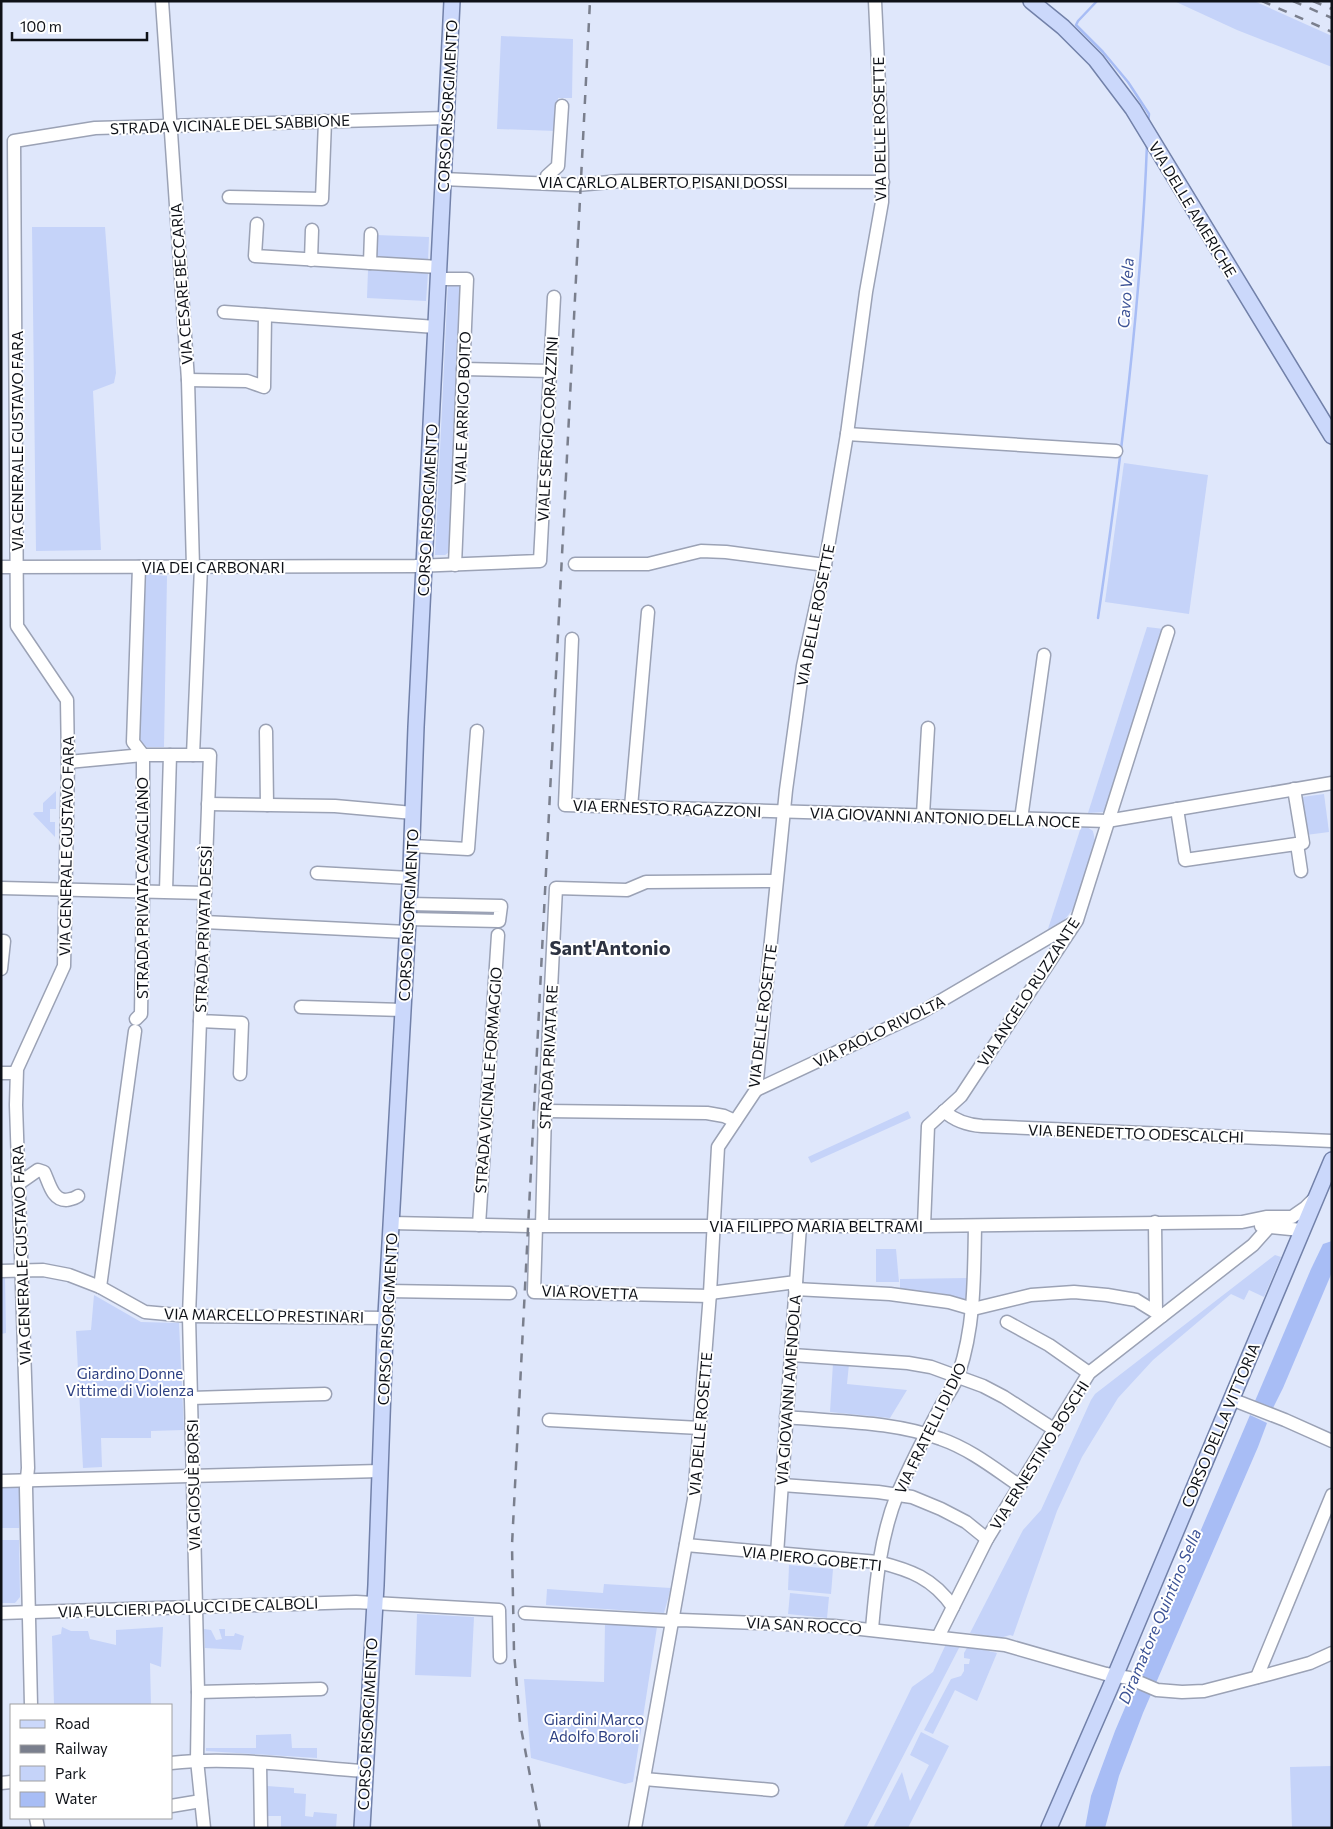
<svg xmlns="http://www.w3.org/2000/svg" width="1333" height="1829" font-family="Commissioner,sans-serif">
<style>
.green{fill:#c5d3f9}
.water{fill:#a8bdf5}
.lines{fill:none;stroke-linecap:round;stroke-linejoin:round}
.stream{stroke:#a8bdf5;stroke-width:2.5}
.minor-casing{stroke:#9ba2b5;stroke-width:15}
.major-casing{stroke:#7281a9;stroke-width:18}
.minor{stroke:#fff;stroke-width:12}
.major{stroke:#cbd8fb;stroke-width:15}
.rail{stroke:#7a7f8d;stroke-width:2.5;stroke-dasharray:9 9;stroke-linecap:butt}
.labels{text-anchor:middle;dominant-baseline:central;stroke-width:4;stroke-linejoin:round;paint-order:stroke}
.street-label{font-size:15px;fill:#0e1117;stroke:#fff}
.park-label{font-size:15px;fill:#2d4082;stroke:#fff}
.water-label{font-size:16px;font-style:italic;fill:#3d5396;stroke:#fff}
.district-label{font-size:20px;font-weight:bold;fill:#2d3342;stroke:#fff}
</style>
<rect width="100%" height="100%" fill="#dfe7fb"/>
<g class="green">
<path d="M1174,1H1254L1332,36V67L1237,30Z"/>
<path d="M501,36L573,39L572,98H558L556,131L497,129Z"/>
<path d="M32,227H105L116,373L114,383L93,391L101,550L36,551Z"/>
<path d="M376,235L429,237L428,261L375,258Z"/>
<path d="M368,270L428,273L426,301L367,298Z"/>
<path d="M448,282H461L452,550L445,555H435Z"/>
<path d="M1124,463L1208,475L1189,614L1105,602Z"/>
<path d="M141,574L167,576L164,747H140L137,740Z"/>
<path d="M1147,627L1164,629L1104,812L1088,813Z"/>
<path d="M56,791V809H50V822H55V837L33,814L35,812H43V803Z"/>
<path d="M1324,794L1329,832L1306,835L1302,797Z"/>
<path d="M1081,827H1087L1093,831L1095,841L1093,848L1073,909L1062,923L1047,932Z"/>
<path d="M908,1111L911,1118L811,1163L808,1157Z"/>
<path d="M876,1249H896L899,1282H876Z"/>
<path d="M1275,1255L1281,1257L1264,1297L1249,1290L1244,1300L1231,1294L1153,1360L1118,1398L1082,1457L1057,1511L1013,1636L1010,1635L1000,1638L970,1633L1023,1530L1041,1510L1091,1400L1095,1394Z"/>
<path d="M5,1277L6,1333L1,1334V1278Z"/>
<path d="M967,1278V1301L944,1294L900,1289V1279Z"/>
<path d="M94,1295L141,1322L179,1323L184,1430L151,1431V1438H101L102,1467L83,1468L76,1331L91,1330Z"/>
<path d="M833,1363L849,1364L847,1384L907,1390L890,1418L830,1412Z"/>
<rect x="1" y="1488" width="18" height="40"/>
<path d="M1,1540H19L20,1597L15,1603H1Z"/>
<path d="M789,1565L833,1569L831,1594L788,1590Z"/>
<path d="M604,1584L671,1588L664,1613L546,1605L547,1589L603,1593Z"/>
<path d="M790,1593L829,1597L827,1618L788,1614Z"/>
<path d="M417,1614L474,1617L471,1677L415,1675Z"/>
<path d="M605,1623L657,1627L633,1782L625,1784L531,1758L524,1679L604,1682Z"/>
<path d="M62,1627L71,1631H88L90,1639L116,1645V1630L163,1627L161,1667L150,1663L151,1705H54L52,1636L61,1634Z"/>
<path d="M204,1629L211,1630L216,1640L222,1639L219,1629H225V1636H234L235,1633L244,1636L241,1650L205,1648Z"/>
<path d="M946,1644L960,1646L866,1828H843L912,1687L933,1672Z"/>
<path d="M968,1646L997,1653L977,1701L955,1690L933,1734L924,1730L951,1679L961,1676L964,1671V1664H969L970,1659L964,1658V1653Z"/>
<path d="M921,1732L949,1746L908,1828H873L902,1772L910,1801L929,1765L910,1755Z"/>
<path d="M291,1734L292,1748H317V1758L206,1751V1748H256V1735Z"/>
<path d="M1332,1766V1828H1292L1290,1767Z"/>
<path d="M267,1786L294,1788V1793L306,1794L305,1816L313,1817L314,1812L337,1814L336,1828H281V1816H267Z"/>
</g>
<g class="water">
<path d="M1332,1241V1271L1330,1277L1283,1388L1273,1408L1255,1401L1311,1269L1323,1244Z"/>
<path d="M1250,1415L1267,1423L1258,1447L1143,1713L1119,1776L1105,1828H1085L1091,1796L1115,1731Z"/>
</g>
<g class="lines">
<g class="stream">
<path d="M1097,1L1078,21L1076,25L1103,52L1128,82L1149,114L1148,123"/>
<path d="M1098,618C1121,461 1141,303 1147,144"/>
</g>
<defs>
<g id="minor">
<path d="M162,1L188,380L193,567"/>
<path d="M443,179L577,185L621,181L883,182"/>
<path d="M546,183L547,176L558,166L562,106"/>
<path d="M229,197L322,199L325,121"/>
<path d="M257,224L255,256L370,263"/>
<path d="M371,234L370,263L439,267"/>
<path d="M311,260L312,230"/>
<path d="M438,279H467L455,565"/>
<path d="M224,312L436,327"/>
<path d="M463,369L550,371"/>
<path d="M188,380L247,381L264,387L265,315"/>
<path d="M847,434L1116,451"/>
<path d="M575,564H648L701,551L726,552L825,565"/>
<path d="M1,567L415,566L540,561L554,297"/>
<path d="M139,567L133,742L143,755"/>
<path d="M572,639L565,805L1107,821L1332,783"/>
<path d="M266,731L267,805"/>
<path d="M193,755L201,567"/>
<path d="M68,762L143,755H210L200,1021L242,1023L240,1074"/>
<path d="M208,804L335,806L413,813"/>
<path d="M631,807L648,612"/>
<path d="M1177,809L1185,860L1303,843L1294,789"/>
<path d="M923,815L928,728"/>
<path d="M1021,819L1044,655"/>
<path d="M1297,844L1301,871"/>
<path d="M412,846L468,849L477,731"/>
<path d="M317,873L410,878"/>
<path d="M1,888L205,893"/>
<path d="M166,891L170,755"/>
<path d="M408,919L499,921L501,906L409,904"/>
<path d="M204,922L407,932"/>
<path d="M1,941H4L1,969"/>
<path d="M301,1007L403,1010"/>
<path d="M136,1019L141,1014L143,891V755"/>
<path d="M200,1021L189,1316L198,1692L197,1760L204,1828"/>
<path d="M1,1073H16"/>
<path d="M756,1090L920,1013L1075,922"/>
<path d="M545,1111L707,1113L724,1116L735,1121"/>
<path d="M944,1111C955,1121 968,1125 982,1126L1332,1141"/>
<path d="M18,1184L38,1170L44,1172C49,1182 52,1200 66,1200C71,1199 74,1199 78,1196"/>
<path d="M1155,1222L1156,1312"/>
<path d="M391,1223L528,1226H924L1242,1222L1266,1217H1292L1305,1208L1315,1198"/>
<path d="M479,1225L498,935"/>
<path d="M536,1226L534,1292L710,1296"/>
<path d="M542,1226L545,1111L556,888L627,890L646,882L776,881"/>
<path d="M924,1226L928,1126L961,1096L1077,920L1168,632"/>
<path d="M1261,1226L1301,1230"/>
<path d="M1,1271L43,1270L69,1275L100,1287L145,1312L189,1316L386,1318"/>
<path d="M100,1287L135,1031"/>
<path d="M795,1289L890,1294L949,1302L973,1309L1031,1295L1074,1292L1107,1295L1136,1300L1162,1316"/>
<path d="M387,1291L510,1293"/>
<path d="M710,1293L796,1282"/>
<path d="M1007,1322L1049,1345L1089,1373"/>
<path d="M792,1355L908,1363L931,1367L983,1386L1004,1397L1055,1430"/>
<path d="M191,1398L325,1394"/>
<path d="M1231,1399L1285,1420L1332,1441"/>
<path d="M786,1417C838,1422 893,1421 941,1439C970,1449 995,1469 1020,1486"/>
<path d="M549,1420L700,1428"/>
<path d="M1,1481L380,1471"/>
<path d="M782,1485L878,1492L912,1497L941,1509L966,1522L987,1539"/>
<path d="M686,1545L878,1562C910,1570 933,1578 953,1607"/>
<path d="M777,1554L800,1226"/>
<path d="M1,1613L356,1602L499,1610L500,1657"/>
<path d="M525,1613L671,1621L680,1620L834,1626L1005,1645L1106,1674L1129,1678L1157,1690L1182,1692L1204,1691L1270,1674L1310,1663L1332,1653"/>
<path d="M872,1629C876,1583 880,1538 897,1495C910,1465 926,1434 941,1406C947,1395 956,1384 959,1373C975,1324 974,1276 975,1226"/>
<path d="M938,1637L987,1539L1089,1373L1253,1245L1269,1227"/>
<path d="M1257,1677L1332,1495"/>
<path d="M198,1692L321,1689"/>
<path d="M31,1705L26,1488L28,1468L16,1105L17,1069L64,966L68,762L67,700L17,626L14,141L95,128L446,118"/>
<path d="M171,1763C235,1756 301,1767 364,1771"/>
<path d="M260,1763L261,1828"/>
<path d="M644,1779L772,1790"/>
<path d="M1,1783L11,1782"/>
<path d="M171,1806L201,1801"/>
<path d="M36,1818L38,1828"/>
<path d="M635,1828L694,1499L710,1293L718,1147L756,1090L786,790L803,666L825,565L847,434L866,292L882,202V149L875,1"/>
</g>
<g id="major">
<path d="M1031,1L1063,27L1096,60L1133,109L1332,436"/>
<path d="M362,1828L376,1585L385,1333L411,867L416,727L452,1"/>
<path d="M1049,1828L1110,1688L1332,1160"/>
</g>
</defs>
<use href="#minor" class="minor-casing"/>
<use href="#major" class="major-casing"/>
<use href="#minor" class="minor"/>
<use href="#major" class="major"/>
<g class="rail">
<path d="M1262,1L1332,32"/>
<path d="M1293,1L1332,18"/>
<path d="M1313,1L1332,9"/>
<path d="M540,1828L520,1723L514,1652L512,1545L590,1"/>
</g>
</g>
<g class="labels">
<g class="street-label">
<text transform="translate(447 106) rotate(-87)">CORSO RISORGIMENTO</text>
<text transform="translate(230 124) rotate(-2)">STRADA VICINALE DEL SABBIONE</text>
<text transform="translate(879 129) rotate(-91)">VIA DELLE ROSETTE</text>
<text x="663" y="182">VIA CARLO ALBERTO PISANI DOSSI</text>
<text transform="translate(1193 209) rotate(59)">VIA DELLE AMERICHE</text>
<text transform="translate(181 284) rotate(-94)">VIA CESARE BECCARIA</text>
<text transform="translate(462 408) rotate(-88)">VIALE ARRIGO BOITO</text>
<text transform="translate(547 429) rotate(-87)">VIALE SERGIO CORAZZINI</text>
<text transform="translate(17 441) rotate(-90)">VIA GENERALE GUSTAVO FARA</text>
<text transform="translate(427 510) rotate(-87)">CORSO RISORGIMENTO</text>
<text x="213" y="567">VIA DEI CARBONARI</text>
<text transform="translate(815 615) rotate(-79)">VIA DELLE ROSETTE</text>
<text transform="translate(667 808) rotate(2)">VIA ERNESTO RAGAZZONI</text>
<text transform="translate(945 817) rotate(2)">VIA GIOVANNI ANTONIO DELLA NOCE</text>
<text transform="translate(66 846) rotate(-89)">VIA GENERALE GUSTAVO FARA</text>
<text transform="translate(142 888) rotate(-90)">STRADA PRIVATA CAVAGLIANO</text>
<text transform="translate(408 915) rotate(-87)">CORSO RISORGIMENTO</text>
<text transform="translate(203 929) rotate(-88)">STRADA PRIVATA DESSÌ</text>
<text transform="translate(1028 992) rotate(-57)">VIA ANGELO RUZZANTE</text>
<text transform="translate(762 1016) rotate(-83)">VIA DELLE ROSETTE</text>
<text transform="translate(879 1031) rotate(-26)">VIA PAOLO RIVOLTA</text>
<text transform="translate(548 1057) rotate(-87)">STRADA PRIVATA RE</text>
<text transform="translate(488 1080) rotate(-86)">STRADA VICINALE FORMAGGIO</text>
<text transform="translate(1136 1133) rotate(2)">VIA BENEDETTO ODESCALCHI</text>
<text x="816" y="1226">VIA FILIPPO MARIA BELTRAMI</text>
<text transform="translate(21 1255) rotate(-92)">VIA GENERALE GUSTAVO FARA</text>
<text transform="translate(590 1292) rotate(2)">VIA ROVETTA</text>
<text transform="translate(264 1315) rotate(1)">VIA MARCELLO PRESTINARI</text>
<text transform="translate(387 1319) rotate(-87)">CORSO RISORGIMENTO</text>
<text transform="translate(788 1390) rotate(-86)">VIA GIOVANNI AMENDOLA</text>
<text transform="translate(700 1424) rotate(-85)">VIA DELLE ROSETTE</text>
<text transform="translate(1220 1425) rotate(-67)">CORSO DELLA VITTORIA</text>
<text transform="translate(930 1428) rotate(-64)">VIA FRATELLI DI DIO</text>
<text transform="translate(1039 1455) rotate(-58)">VIA ERNESTINO BOSCHI</text>
<text transform="translate(193 1485) rotate(-91)">VIA GIOSUÈ BORSI</text>
<text transform="translate(812 1558) rotate(6)">VIA PIERO GOBETTI</text>
<text transform="translate(188 1607) rotate(-2)">VIA FULCIERI PAOLUCCI DE CALBOLI</text>
<text transform="translate(804 1625) rotate(3)">VIA SAN ROCCO</text>
<text transform="translate(367 1724) rotate(-87)">CORSO RISORGIMENTO</text>
</g>
<g class="park-label">
<text x="130" y="1373">Giardino Donne<tspan x="130" dy="17">Vittime di Violenza</tspan></text>
<text x="594" y="1719">Giardini Marco<tspan x="594" dy="17">Adolfo Boroli</tspan></text>
</g>
<g class="water-label">
<text transform="translate(1125 293) rotate(-86)">Cavo Vela</text>
<text transform="translate(1159 1616) rotate(-67)">Diramatore Quintino Sella</text>
</g>
<g class="district-label">
<text x="610" y="947">Sant'Antonio</text>
</g>
</g>
<rect width="1333" height="1829" fill="none" stroke="#0e1117" stroke-width="5"/>
<rect x="10" y="1704" width="162" height="115" fill="#ffffff" stroke="#9fa0a2"/>
<rect x="20" y="1720" width="25" height="8" fill="#cbd8fb" stroke="#9fa0a2"/>
<text x="55" y="1729" font-size="15" fill="#0e1117">Road</text>
<rect x="20" y="1745" width="25" height="8" fill="#7a7f8d" stroke="#9fa0a2"/>
<text x="55" y="1754" font-size="15" fill="#0e1117">Railway</text>
<rect x="20" y="1766" width="25" height="15" fill="#c5d3f9" stroke="#9fa0a2"/>
<text x="55" y="1779" font-size="15" fill="#0e1117">Park</text>
<rect x="20" y="1792" width="25" height="15" fill="#a8bdf5" stroke="#9fa0a2"/>
<text x="55" y="1804" font-size="15" fill="#0e1117">Water</text>
<path d="M12 32v8h135v-8" fill="none" stroke="#0e1117" stroke-width="2.5"/>
<text x="20" y="32" font-size="15" fill="#0e1117" stroke="#ffffff" stroke-width="4" paint-order="stroke">100 m</text>
</svg>
